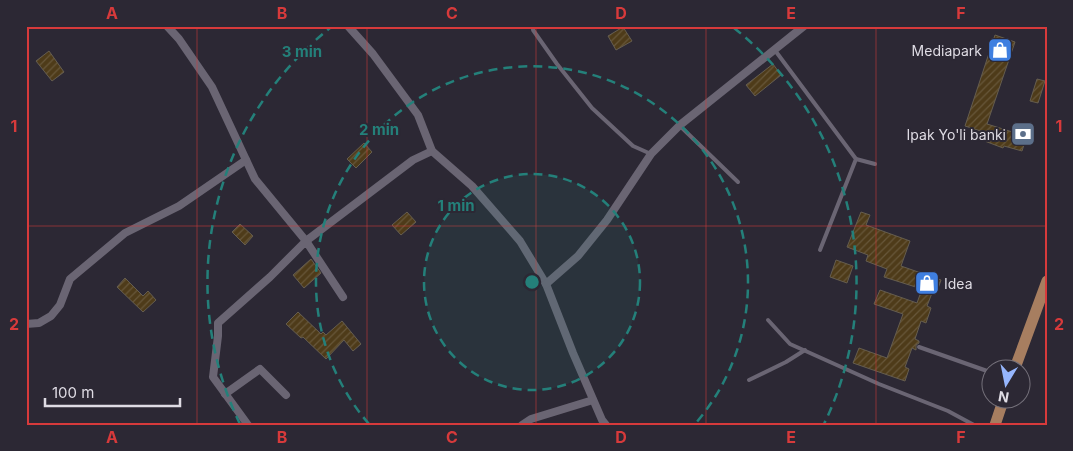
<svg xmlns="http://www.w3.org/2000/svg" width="1073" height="451" font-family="Inter,sans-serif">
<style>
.building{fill:url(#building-hatch);stroke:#655d4f}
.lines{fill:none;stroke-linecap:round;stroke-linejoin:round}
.lane{stroke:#6a6573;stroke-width:4}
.street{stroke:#6a6573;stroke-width:8}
.primary{stroke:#a77e60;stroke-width:11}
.grid{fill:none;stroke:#d73a3b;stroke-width:1;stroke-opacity:0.55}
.ring{fill:none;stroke:#24807a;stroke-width:2.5;stroke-dasharray:9 6}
.labels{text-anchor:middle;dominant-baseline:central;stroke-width:4;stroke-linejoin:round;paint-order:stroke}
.poi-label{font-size:14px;fill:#dfdce4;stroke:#2c2834;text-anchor:end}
.centre{fill:#24807a;stroke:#2c2834;stroke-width:2.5}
.ring-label{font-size:15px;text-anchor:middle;font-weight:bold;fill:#24807a;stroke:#2c2834;stroke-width:4;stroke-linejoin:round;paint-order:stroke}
.neatline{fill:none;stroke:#d73a3b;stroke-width:2}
.grid-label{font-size:16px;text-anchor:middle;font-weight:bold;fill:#d73a3b}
</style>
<defs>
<pattern id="building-hatch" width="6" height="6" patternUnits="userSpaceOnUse" patternTransform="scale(1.25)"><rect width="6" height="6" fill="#4e3b19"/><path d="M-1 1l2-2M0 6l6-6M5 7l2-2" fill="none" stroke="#67573a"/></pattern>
</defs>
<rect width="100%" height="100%" fill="#2c2834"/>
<g class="building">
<path d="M623,27L632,41L616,50L608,36Z"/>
<path d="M995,35L1015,42L987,124L1019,134L1022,124L1030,126L1022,151L1004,146L1003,148L982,140L984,132L965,126Z"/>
<path d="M49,51L64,72L52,81L36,61Z"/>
<path d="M773,64L781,75L755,96L746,85Z"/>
<path d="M1037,79L1045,81L1038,103L1030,101Z"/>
<path d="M364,143L372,152L356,168L347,159Z"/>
<path d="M407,212L416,222L401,235L392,225Z"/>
<path d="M861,212L870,215L866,225L910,241L901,266L941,280L936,294L932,293L927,306L931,308L926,323L921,321L915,339L919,341V343L916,345V350L912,348L905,367L909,369L905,381L853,363L859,348L887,358L903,314L874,304L880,290L917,303L922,289L884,277L887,269L866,261L868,255L847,247Z"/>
<path d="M240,224L253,236L245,245L232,232Z"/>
<path d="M311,259L321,273L304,288L293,275Z"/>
<path d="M836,260L853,266L847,283L830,277Z"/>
<path d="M125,278L143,296L148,291L156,300L143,312L117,287Z"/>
<path d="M298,312L321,334L323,332L326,335L342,321L361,344L353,351L344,340L326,359L303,337L301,338L286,324Z"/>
</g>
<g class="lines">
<g class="lane">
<path d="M533,30L557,64L592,108L633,146L651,154"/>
<path d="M774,49L856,159L820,250"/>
<path d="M680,126L738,182"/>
<path d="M856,159L875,164"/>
<path d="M768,320L790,344L879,384L948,411L974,425"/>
<path d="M919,347L990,372"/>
<path d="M749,380L786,362L805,350"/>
</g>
<g class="street">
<path d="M167,26L179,39L212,87L255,179L306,241L413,160L432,151"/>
<path d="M348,26L373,54L418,115L432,151L472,186L520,241L546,284L573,353L602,420L606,425"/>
<path d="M546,284L578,256L607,220L651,154L680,125L804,26"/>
<path d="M26,324L39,323L51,316L60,305L70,279L125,233L179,206L246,160"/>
<path d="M225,394L260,369L286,395"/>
<path d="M248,425L213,377L218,336V323L270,277L306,241L343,297"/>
<path d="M522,425L531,419L593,400"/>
</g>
<g class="primary">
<path d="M1015,368L1047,281"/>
<path d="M995,425L1004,398"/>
</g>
</g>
<path class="grid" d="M197,26V425M367,26V425M536,26V425M706,26V425M876,26V425M26,226H1047"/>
<circle cx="532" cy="282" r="108" fill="#24807a" fill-opacity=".12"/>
<g class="ring">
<circle cx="532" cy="282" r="108"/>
<path d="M369 424A216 216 0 1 1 695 424"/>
<path d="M240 424A325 325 0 0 1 330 28M734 28A325 325 0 0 1 824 424"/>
</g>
<defs>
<symbol id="shop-square" viewBox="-11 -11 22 22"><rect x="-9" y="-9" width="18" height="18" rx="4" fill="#3f7fe0" stroke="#2c2834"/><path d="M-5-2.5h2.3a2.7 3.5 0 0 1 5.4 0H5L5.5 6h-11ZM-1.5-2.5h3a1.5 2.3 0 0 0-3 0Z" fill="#fff"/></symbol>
<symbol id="bank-square" viewBox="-11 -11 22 22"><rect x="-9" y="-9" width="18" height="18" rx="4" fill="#5c6f8a" stroke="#2c2834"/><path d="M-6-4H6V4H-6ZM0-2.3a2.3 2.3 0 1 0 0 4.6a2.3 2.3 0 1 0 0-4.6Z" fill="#fff"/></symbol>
</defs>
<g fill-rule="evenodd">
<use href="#shop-square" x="986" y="36" width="28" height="28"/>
<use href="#bank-square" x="1009" y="120" width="28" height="28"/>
<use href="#shop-square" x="913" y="269" width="28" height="28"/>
</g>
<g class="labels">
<g class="poi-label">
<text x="982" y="50">Mediapark</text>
<text x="1006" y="134">Ipak Yo'li banki</text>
<text x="944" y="283" text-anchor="start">Idea</text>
</g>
</g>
<circle cx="532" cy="282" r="8" class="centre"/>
<g class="ring-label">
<text x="302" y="57">3 min</text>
<text x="379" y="135">2 min</text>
<text x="456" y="211">1 min</text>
</g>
<rect width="1073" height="451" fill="none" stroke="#2c2834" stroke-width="55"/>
<g transform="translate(1006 384) rotate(190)"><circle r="24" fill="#2c2834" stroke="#74707a"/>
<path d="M0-4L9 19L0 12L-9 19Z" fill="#96b6fd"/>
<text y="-8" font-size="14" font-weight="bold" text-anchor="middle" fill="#dfdce4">N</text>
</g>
<path d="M45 398v8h135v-8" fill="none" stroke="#dfdce4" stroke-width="2.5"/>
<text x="52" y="398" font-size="15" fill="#dfdce4" stroke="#2c2834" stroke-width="4" paint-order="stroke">100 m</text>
<rect x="28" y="28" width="1018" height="396" class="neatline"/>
<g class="grid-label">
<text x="112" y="19">A</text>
<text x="282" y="19">B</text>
<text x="452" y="19">C</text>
<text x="621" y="19">D</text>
<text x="791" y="19">E</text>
<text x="961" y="19">F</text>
<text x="14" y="132">1</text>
<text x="1059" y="132">1</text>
<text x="14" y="330">2</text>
<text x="1059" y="330">2</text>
<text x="112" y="443">A</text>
<text x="282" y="443">B</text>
<text x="452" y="443">C</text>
<text x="621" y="443">D</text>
<text x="791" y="443">E</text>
<text x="961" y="443">F</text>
</g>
</svg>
